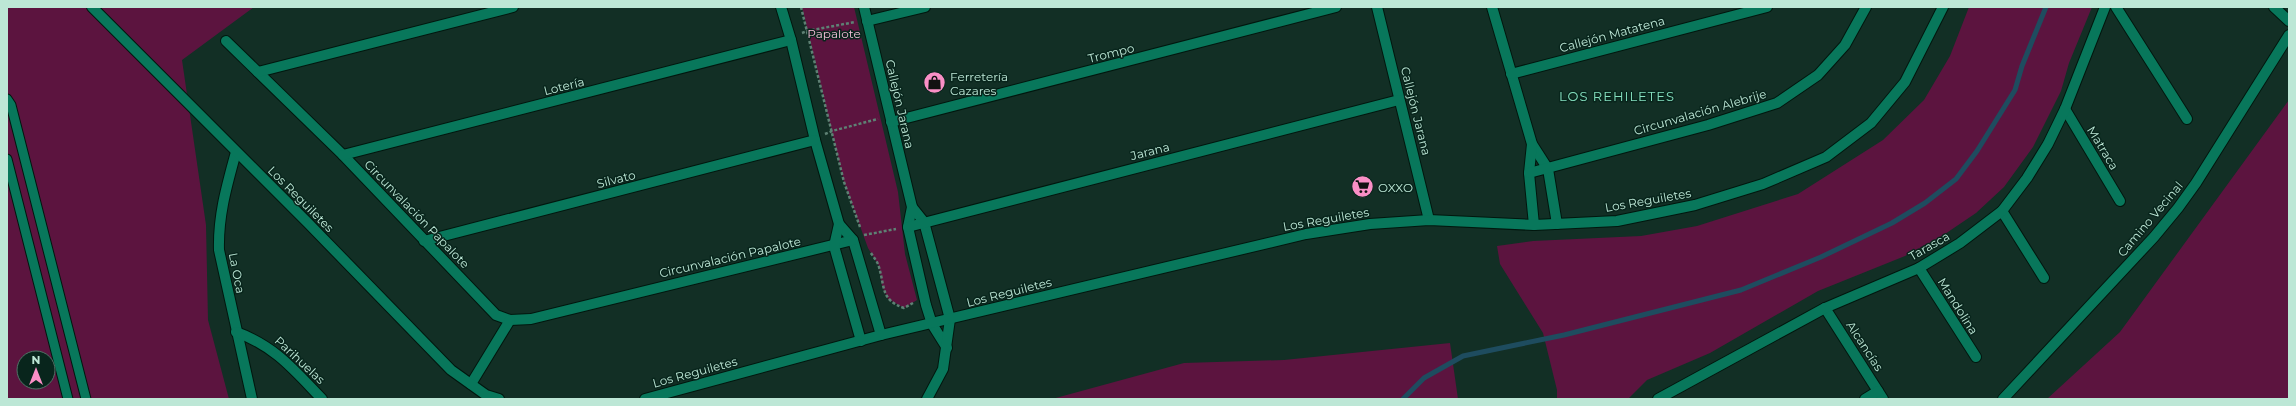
<svg xmlns="http://www.w3.org/2000/svg" width="2296" height="406" font-family="Montserrat,sans-serif">
<style>
.green{fill:#5c143f;fill-rule:evenodd}
.lines{fill:none;stroke-linecap:round;stroke-linejoin:round}
.stream{stroke:#1e4c5f;stroke-width:5}
.lane-casing{stroke:#00170e;stroke-width:11}
.street-casing{stroke:#00170e;stroke-width:12}
.secondary-casing{stroke:#00170e;stroke-width:12}
.path{stroke:#5e8174;stroke-width:2.5;stroke-dasharray:3 2;stroke-linecap:butt}
.lane{stroke:#08775b;stroke-width:9}
.street{stroke:#08775b;stroke-width:10}
.secondary{stroke:#08775b;stroke-width:10}
.labels{text-anchor:middle;dominant-baseline:central;stroke-width:3;stroke-linejoin:round;paint-order:stroke}
.park-label{font-size:12px;fill:#f6bfd9;stroke:#08251c}
.street-label{font-size:12px;fill:#bde7d6;stroke:#08251c}
.poi-label{font-size:12px;fill:#bde7d6;stroke:#08251c;text-anchor:start}
.neighbourhood-label{font-size:13px;letter-spacing:1px;fill:#85e0bf;stroke:#08251c}
</style>
<rect width="100%" height="100%" fill="#122f25"/>
<g class="green">
<path d="M7,7H254L182,60L206,225L208,320L229,399H7ZM24,358H48V382H24Z"/>
<path d="M802,7H854L898,192L905,254L917,300L904,308L888,299L882,286L879,266L868,248L844,182Z"/>
<path d="M1969,7H2092L2069,63L2061,91L2033,147L2004,187L1976,213L1942,236L1905,256L1818,291L1710,353L1647,380L1628,399H1557V390L1543,333L1500,264L1497,246L1533,241L1641,236L1697,226L1798,194L1883,140L1924,100L1950,56Z"/>
<path d="M2289,100V399H2047L2120,332Z"/>
<path d="M1450,343L1458,399H1052L1184,363L1284,360Z"/>
</g>
<g class="lines">
<path class="stream" d="M1403,399L1424,378L1463,356L1564,335L1741,290L1821,257L1892,223L1925,203L1956,179L1977,151L2015,90L2022,66L2046,7"/>
<defs>
<g id="lane">
<path d="M7,99L11,105L86,399"/>
<path d="M7,159L68,399"/>
</g>
<g id="street">
<path d="M781,7L791,40L815,140L839,224L853,240L881,335"/>
<path d="M864,7L912,207L908,227L926,305L932,324L947,348"/>
<path d="M1377,7L1429,220"/>
<path d="M1492,7L1532,144L1548,169L1557,224"/>
<path d="M2116,7L2187,119"/>
<path d="M867,21L925,7"/>
<path d="M226,41L343,155L496,315L510,320L531,319L853,240"/>
<path d="M258,72L513,7"/>
<path d="M1511,74L1767,7"/>
<path d="M2065,109L2120,201"/>
<path d="M891,122L1336,7"/>
<path d="M1532,144L1529,173L1534,225"/>
<path d="M236,152C227,185 218,215 219,250L252,399"/>
<path d="M343,155L791,40"/>
<path d="M1529,173L1708,125L1777,103L1818,75L1845,45L1866,7"/>
<path d="M912,207L924,222L950,319L943,369L927,399"/>
<path d="M2002,211L2044,278"/>
<path d="M839,224L834,246L861,341"/>
<path d="M908,227L1399,100"/>
<path d="M424,241L815,140"/>
<path d="M1919,268L1976,357"/>
<path d="M1825,308L1883,399"/>
<path d="M236,332C275,346 294,370 322,399"/>
<path d="M471,384L510,320"/>
<path d="M1658,399L1825,308L1919,268L1960,243L2002,211L2027,178L2048,144L2065,109L2105,7"/>
<path d="M1865,399L1878,391"/>
<path d="M2003,399L2154,237L2178,208L2196,183L2289,35"/>
</g>
<g id="secondary">
<path d="M92,7L308,223L451,370L486,395L499,399"/>
<path d="M2274,7L2289,21"/>
<path d="M645,399L881,335L1306,234L1370,224L1429,220L1534,225L1617,221L1695,205L1763,184L1826,157L1871,123L1905,82L1943,7"/>
</g>
</defs>
<use href="#lane" class="lane-casing"/>
<use href="#street" class="street-casing"/>
<use href="#secondary" class="secondary-casing"/>
<g class="path">
<path d="M801,7L844,182L860,227"/>
<path d="M802,33L807,31L855,22"/>
<path d="M825,134L832,131L878,119"/>
<path d="M864,235L896,229"/>
<path d="M871,253C874,258 878,262 879,267C885,288 881,300 904,308L913,303"/>
</g>
<use href="#lane" class="lane"/>
<use href="#street" class="street"/>
<use href="#secondary" class="secondary"/>
</g>
<defs>
<symbol id="shop-disc" viewBox="-11 -11 22 22"><circle r="9.5" fill="#fa8fc6" stroke="#08251c"/><path d="M-5-2.5h2.3a2.7 3.5 0 0 1 5.4 0H5L5.5 6h-11ZM-1.5-2.5h3a1.5 2.3 0 0 0-3 0Z" fill="#111"/></symbol>
<symbol id="supermarket-disc" viewBox="-11 -11 22 22"><circle r="9.5" fill="#fa8fc6" stroke="#08251c"/><path d="M-6-5.5h2.5l.6 2H6L4.5 2H-2.5L-4.4-4H-6ZM-1.5 3.2a1.3 1.3 0 1 0 .1 0ZM3 3.2a1.3 1.3 0 1 0 .1 0Z" fill="#111"/></symbol>
</defs>
<g fill-rule="evenodd">
<use href="#shop-disc" x="922" y="70" width="25" height="25"/>
<use href="#supermarket-disc" x="1350" y="174" width="25" height="25"/>
</g>
<g class="labels">
<g class="park-label">
<text x="834" y="33">Papalote</text>
</g>
<g class="street-label">
<text transform="translate(1612 34) rotate(-15)">Callejón Matatena</text>
<text transform="translate(1111 53) rotate(-14)">Trompo</text>
<text transform="translate(564 86) rotate(-14)">Lotería</text>
<text transform="translate(900 104) rotate(77)">Callejón Jarana</text>
<text transform="translate(1416 111) rotate(76)">Callejón Jarana</text>
<text transform="translate(1700 112) rotate(-16)">Circunvalación Alebrije</text>
<text transform="translate(2103 148) rotate(59)">Matraca</text>
<text transform="translate(1150 151) rotate(-14)">Jarana</text>
<text transform="translate(616 179) rotate(-14)">Silvato</text>
<text transform="translate(301 199) rotate(45)">Los Reguiletes</text>
<text transform="translate(1648 200) rotate(-10)">Los Reguiletes</text>
<text transform="translate(417 214) rotate(46)">Circunvalación Papalote</text>
<text transform="translate(1326 219) rotate(-10)">Los Reguiletes</text>
<text transform="translate(2150 219) rotate(-50)">Camino Vecinal</text>
<text transform="translate(1929 246) rotate(-30)">Tarasca</text>
<text transform="translate(730 257) rotate(-13)">Circunvalación Papalote</text>
<text transform="translate(237 273) rotate(79)">La Oca</text>
<text transform="translate(1009 292) rotate(-14)">Los Reguiletes</text>
<text transform="translate(1958 306) rotate(58)">Mandolina</text>
<text transform="translate(1865 346) rotate(57)">Alcancías</text>
<text transform="translate(300 360) rotate(43)">Parihuelas</text>
<text transform="translate(695 372) rotate(-15)">Los Reguiletes</text>
</g>
<g class="poi-label">
<text x="950" y="76">Ferretería<tspan x="950" dy="14">Cazares</tspan></text>
<text x="1378" y="187">OXXO</text>
</g>
<g class="neighbourhood-label">
<text x="1617" y="96">LOS REHILETES</text>
</g>
</g>
<rect width="2296" height="406" fill="none" stroke="#bde7d6" stroke-width="16"/>
<g transform="translate(36 370)"><circle r="19" fill="#08251c" stroke="#507366"/>
<path d="M0-3L7 15L0 10L-7 15Z" fill="#fa8fc6"/>
<text y="-6" font-size="11" font-weight="bold" text-anchor="middle" fill="#bde7d6">N</text>
</g>
</svg>
